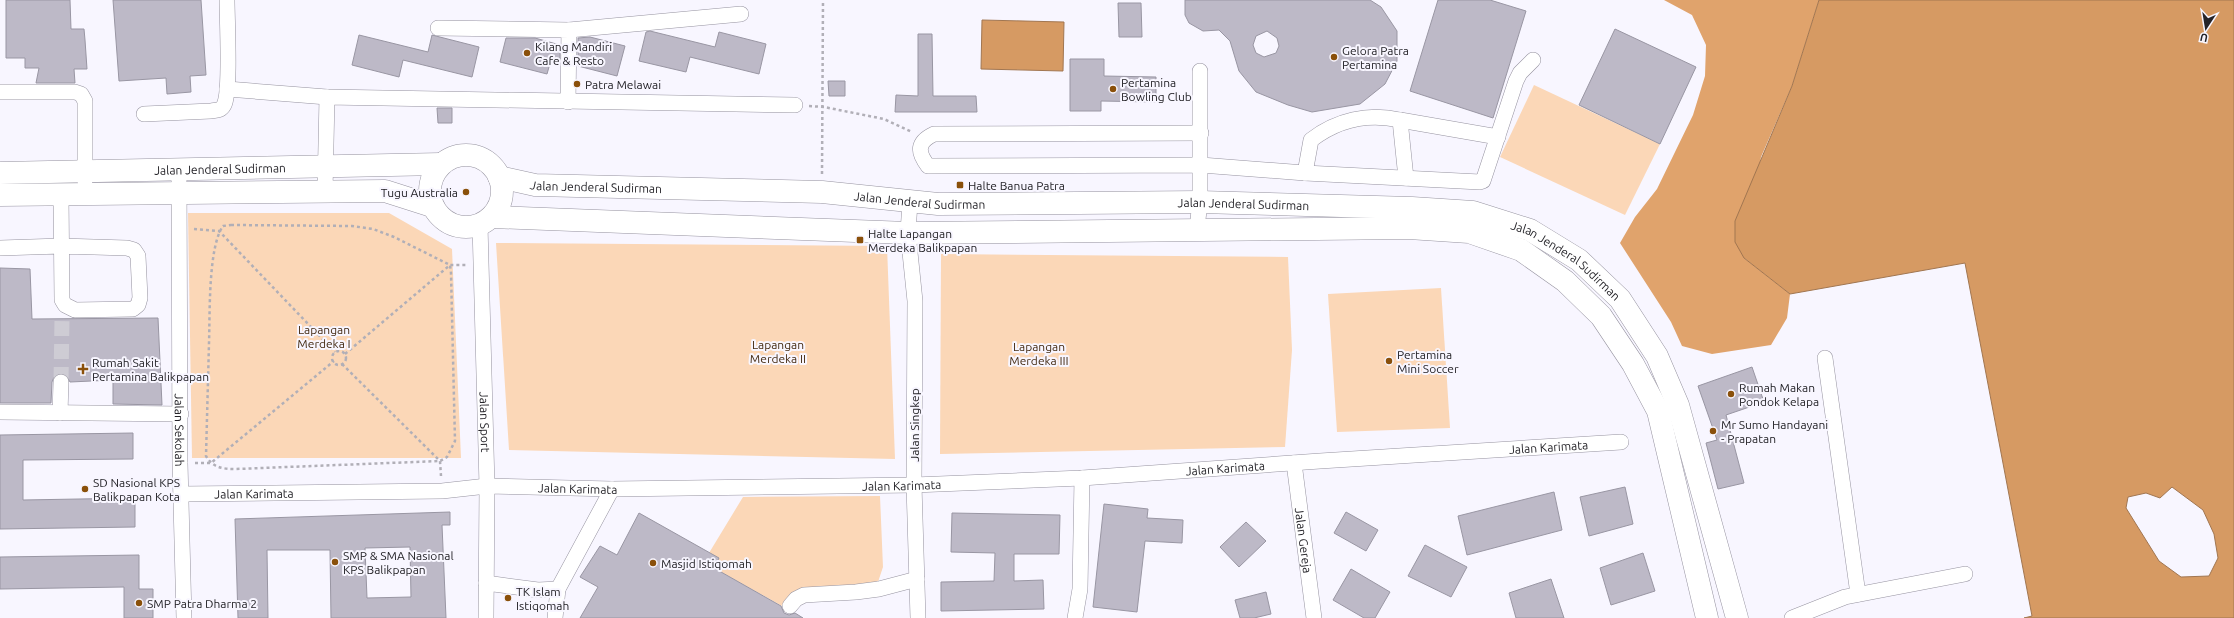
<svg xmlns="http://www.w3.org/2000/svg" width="2234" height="618" font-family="Ubuntu,sans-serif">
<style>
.green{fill:#fbd7b7}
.forest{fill:#e0a36c}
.water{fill:#d69a63;stroke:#a17651;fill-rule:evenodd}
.building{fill:#bdb9c7;stroke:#9996a3;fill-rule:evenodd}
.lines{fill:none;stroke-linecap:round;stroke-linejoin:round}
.minor-tunnel{stroke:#ceccd4;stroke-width:15;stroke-dasharray:15 8;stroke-linecap:butt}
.minor-casing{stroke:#9693a0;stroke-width:16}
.highway-casing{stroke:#9693a0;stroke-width:23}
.path{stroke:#b1afb7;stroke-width:2.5;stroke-dasharray:3 3;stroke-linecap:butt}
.minor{stroke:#fff;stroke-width:15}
.highway{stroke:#fff;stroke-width:22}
.poi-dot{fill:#8a500a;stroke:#f8f6ff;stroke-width:1.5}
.labels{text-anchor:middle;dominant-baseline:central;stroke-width:4;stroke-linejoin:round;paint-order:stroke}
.poi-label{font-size:12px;fill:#242328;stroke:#f8f6ff;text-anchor:start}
.street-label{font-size:12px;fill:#242328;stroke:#f8f6ff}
.park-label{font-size:12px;fill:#442b13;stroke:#f8f6ff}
</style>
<rect width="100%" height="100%" fill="#f8f6ff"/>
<g class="green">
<path d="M1534,85L1660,144L1625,215L1500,157Z"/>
<path d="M188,213H389L452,249L461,458H192Z"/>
<path d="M496,243L887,246L895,459L509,450Z"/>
<path d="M941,254L1288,257L1292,350L1285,447L940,454Z"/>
<path d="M1441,288L1450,428L1337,432L1328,294Z"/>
<path d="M880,496L883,567L875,591L790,594L782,606L714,568L719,558L709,553L743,497Z"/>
</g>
<path class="forest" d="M1664,0H1819L1792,86L1761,157L1744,258L1790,294L1787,318L1771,345L1712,354L1682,346L1671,322L1620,243L1635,217L1657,189L1693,115L1705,76L1706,45L1692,15Z"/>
<g class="water">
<path d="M1819,0H2234V618H2024L2032,616L1965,263L1790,294L1744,258L1735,242V221L1792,86ZM2172,487L2203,510L2214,534L2218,558L2209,576L2181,577L2159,561L2126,508L2128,497L2146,493L2160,498Z"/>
<path d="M982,20L1064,22L1063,71L981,69Z"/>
</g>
<g class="building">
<path d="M6,0H70L71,29H84L85,40L87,69H74L75,83H36L39,68H25V58H6Z"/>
<path d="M113,0H201L206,75L190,76L191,92L167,94L166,78L119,81Z"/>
<path d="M1185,0H1370L1381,7L1397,31V61L1385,84L1360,104L1312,112L1288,105L1256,92L1239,71L1230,41L1219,30L1203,31L1189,23L1185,15ZM1267,31L1277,38L1279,46L1276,53L1264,57L1256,53L1253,45L1256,36Z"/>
<path d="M1438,0H1490L1526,11L1493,118L1410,91Z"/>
<path d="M1118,3H1141L1142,37H1119Z"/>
<path d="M1615,29L1696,67L1660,144L1579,105Z"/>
<path d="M650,31L715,47L719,32L766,44L759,74L690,57L686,72L639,61L646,32Z"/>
<path d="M918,34H932L933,96H976L977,112H895L896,95L918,96Z"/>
<path d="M359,35L428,52L432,35L479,47L472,77L403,60L399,77L352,65Z"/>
<path d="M590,37L625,46L617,76L578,66V38Z"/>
<path d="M506,38H535L560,45V62L551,60L547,74L500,62Z"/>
<path d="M1070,59H1104V76L1156,77V102L1101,101V111H1070Z"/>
<path d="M828,81H845V96H829Z"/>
<path d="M437,108H452V123H438Z"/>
<path d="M0,268L30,269L32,319L158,318L162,405L113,404V380L70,382L66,375L61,373L54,377L52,382L51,403H0Z"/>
<path d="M1752,367L1764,402L1726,415L1744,483L1718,489L1706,443L1717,440L1698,386Z"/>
<path d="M133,433V459L23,460V500L135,498V527L0,529V435Z"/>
<path d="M1625,487L1633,524L1589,536L1580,497Z"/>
<path d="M1554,492L1562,530L1467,555L1458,516Z"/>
<path d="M1104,504L1148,509L1147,518L1183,520L1182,543L1145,541L1137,612L1093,607Z"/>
<path d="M450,512V525H442L446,618H331L330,550H267L268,618H238L235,519ZM410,547L411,597L367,598L365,548Z"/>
<path d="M1346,512L1378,530L1366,551L1334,533Z"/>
<path d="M639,513L719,558L714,568L781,606L784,613L789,615L795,613L803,618H580L598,587L580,577L600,546L617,555Z"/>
<path d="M952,513L1060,515L1059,554H1014V581L1043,580L1044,609L941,611V582L994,581L995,553L951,552Z"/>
<path d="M1246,522L1266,541L1239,567L1220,547Z"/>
<path d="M1425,545L1467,567L1451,597L1408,576Z"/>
<path d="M1643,553L1655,591L1611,605L1600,568Z"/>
<path d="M139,555V589H153V618H124V587L0,589V557Z"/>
<path d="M1351,569L1390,592L1375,618H1364L1333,600Z"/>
<path d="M1551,579L1564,618H1516L1509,593Z"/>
<path d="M1266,592L1271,614L1254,618H1240L1235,600Z"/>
</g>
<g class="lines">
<path class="minor-tunnel" d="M61,382L62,319"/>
<defs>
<g id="minor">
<path d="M438,28L569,30L568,102"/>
<path d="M569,30L741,14"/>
<path d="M227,89L327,97"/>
<path d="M0,92H75L81,94L85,101V181"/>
<path d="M144,114L211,111C216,110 221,111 224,105C231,92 227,20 227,0"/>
<path d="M1400,120L1498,137"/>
<path d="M1201,133L934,134C917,142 917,152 928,166L1201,165L1305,173L1480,182L1483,181L1516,81L1520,73L1533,60"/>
<path id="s1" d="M179,169L180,463L184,618"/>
<path d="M1305,173L1311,140C1337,120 1368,113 1400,120L1406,178"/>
<path d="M325,191L327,97L795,105"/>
<path d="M910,202L908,233L915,301L914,485L918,618"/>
<path id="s2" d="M480,225L487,486L486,618"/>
<path d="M1197,228L1200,202V71"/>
<path d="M0,248L61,246L127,248L134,250L138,256L140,298L138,305L133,309L75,310L65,305L62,300L61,195"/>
<path d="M1825,358L1858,594"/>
<path d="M0,412L181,414"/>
<path d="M60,413L61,382"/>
<path id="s3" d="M1294,463L1314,618"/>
<path id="s4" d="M181,494L442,491L487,486L612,489L914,485L1082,478L1320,461L1621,442"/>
<path d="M486,583L538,590L558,589L612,489"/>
<path d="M790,606L796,599L804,595L856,592L879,589L917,579"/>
<path d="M555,618L558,589"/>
<path d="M1075,618L1080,589L1082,478"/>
<path d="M1792,618L1845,597L1965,574"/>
</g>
<g id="highway">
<circle cx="466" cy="191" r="36"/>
<path id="s5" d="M0,173L441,164"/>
<path id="s6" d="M499,177L535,185L822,192L938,204L1200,202L1412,208L1473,212L1530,230L1579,260L1620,299L1657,356L1678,405L1737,618"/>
<path d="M0,195L385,191L432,206"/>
<path d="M492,217L908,233L1409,228L1469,232L1521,250L1565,281L1601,316L1633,364L1658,411L1707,618"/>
</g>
</defs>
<use href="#minor" class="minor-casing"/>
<use href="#highway" class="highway-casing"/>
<g class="path">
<path d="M809,106L824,107L884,119L912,132"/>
<path d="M822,174L823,0"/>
<path d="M231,225L352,226L373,229L394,237L450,265L451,273L455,441L447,457L440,461L236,469C223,469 213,468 206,456C207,418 208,381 209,343C210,315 208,247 223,226Z"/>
<path d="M194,229L219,231L335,352"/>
<circle cx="339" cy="358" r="7"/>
<path d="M345,354L450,265H466"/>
<path d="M342,364L440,461L441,476"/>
<path d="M195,463H211L334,361"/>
</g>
<use href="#minor" class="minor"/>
<use href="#highway" class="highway"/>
</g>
<g class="poi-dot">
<circle cx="527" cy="53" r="4"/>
<circle cx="1334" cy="57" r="4"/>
<circle cx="577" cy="84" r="4"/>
<circle cx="1113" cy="89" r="4"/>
<rect x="956" y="181" width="8" height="8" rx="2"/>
<circle cx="466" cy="192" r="4"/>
<rect x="856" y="236" width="8" height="8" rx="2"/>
<circle cx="1389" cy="361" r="4"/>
<path d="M81 363h4v4h4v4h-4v4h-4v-4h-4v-4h4z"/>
<circle cx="1731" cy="394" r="4"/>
<circle cx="1713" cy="431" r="4"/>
<circle cx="85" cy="489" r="4"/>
<circle cx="335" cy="562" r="4"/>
<circle cx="653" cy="563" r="4"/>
<circle cx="508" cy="598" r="4"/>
<circle cx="139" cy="603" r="4"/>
</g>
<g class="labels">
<g class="poi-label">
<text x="535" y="46">Kilang Mandiri<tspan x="535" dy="14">Cafe &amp; Resto</tspan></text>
<text x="1342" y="50">Gelora Patra<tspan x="1342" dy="14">Pertamina</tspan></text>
<text x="1121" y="82">Pertamina<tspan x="1121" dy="14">Bowling Club</tspan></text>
<text x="585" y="84">Patra Melawai</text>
<text x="968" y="185">Halte Banua Patra</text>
<text x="458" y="192" text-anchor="end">Tugu Australia</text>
<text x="868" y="233">Halte Lapangan<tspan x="868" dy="14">Merdeka Balikpapan</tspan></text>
<text x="1397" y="354">Pertamina<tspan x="1397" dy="14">Mini Soccer</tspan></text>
<text x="92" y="362">Rumah Sakit<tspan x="92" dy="14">Pertamina Balikpapan</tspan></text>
<text x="1739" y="387">Rumah Makan<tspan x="1739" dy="14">Pondok Kelapa</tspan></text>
<text x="1721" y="424">Mr Sumo Handayani<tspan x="1721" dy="14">- Prapatan</tspan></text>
<text x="93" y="482">SD Nasional KPS<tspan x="93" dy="14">Balikpapan Kota</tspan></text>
<text x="343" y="555">SMP &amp; SMA Nasional<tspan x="343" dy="14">KPS Balikpapan</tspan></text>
<text x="661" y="563">Masjid Istiqomah</text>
<text x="516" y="591">TK Islam<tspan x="516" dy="14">Istiqomah</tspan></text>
<text x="147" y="603">SMP Patra Dharma 2</text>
</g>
<g class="street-label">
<text stroke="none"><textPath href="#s5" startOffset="220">Jalan Jenderal Sudirman</textPath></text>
<text stroke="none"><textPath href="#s6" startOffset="98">Jalan Jenderal Sudirman</textPath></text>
<text stroke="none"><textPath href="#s6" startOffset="422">Jalan Jenderal Sudirman</textPath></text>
<text stroke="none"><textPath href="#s6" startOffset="746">Jalan Jenderal Sudirman</textPath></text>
<text stroke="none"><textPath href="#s6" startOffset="1082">Jalan Jenderal Sudirman</textPath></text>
<text stroke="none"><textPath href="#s2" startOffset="197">Jalan Sport</textPath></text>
<text transform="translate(914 425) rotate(-90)">Jalan Singkep</text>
<text stroke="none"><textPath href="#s1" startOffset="261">Jalan Sekolah</textPath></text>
<text stroke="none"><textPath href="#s4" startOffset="1369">Jalan Karimata</textPath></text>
<text stroke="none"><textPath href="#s4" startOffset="1045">Jalan Karimata</textPath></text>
<text stroke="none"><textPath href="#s4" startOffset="721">Jalan Karimata</textPath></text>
<text stroke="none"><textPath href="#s4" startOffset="397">Jalan Karimata</textPath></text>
<text stroke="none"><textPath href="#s4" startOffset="73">Jalan Karimata</textPath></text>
<text stroke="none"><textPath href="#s3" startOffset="78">Jalan Gereja</textPath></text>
</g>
<g class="park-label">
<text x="324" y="329">Lapangan<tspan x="324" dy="14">Merdeka I</tspan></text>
<text x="778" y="344">Lapangan<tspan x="778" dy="14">Merdeka II</tspan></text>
<text x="1039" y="346">Lapangan<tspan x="1039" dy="14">Merdeka III</tspan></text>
</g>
</g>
<g transform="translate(2206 28) rotate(192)" stroke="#f8f6ff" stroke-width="3" paint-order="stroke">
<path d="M0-3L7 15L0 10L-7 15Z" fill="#242328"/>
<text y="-6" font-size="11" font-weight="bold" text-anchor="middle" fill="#242328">U</text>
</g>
</svg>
